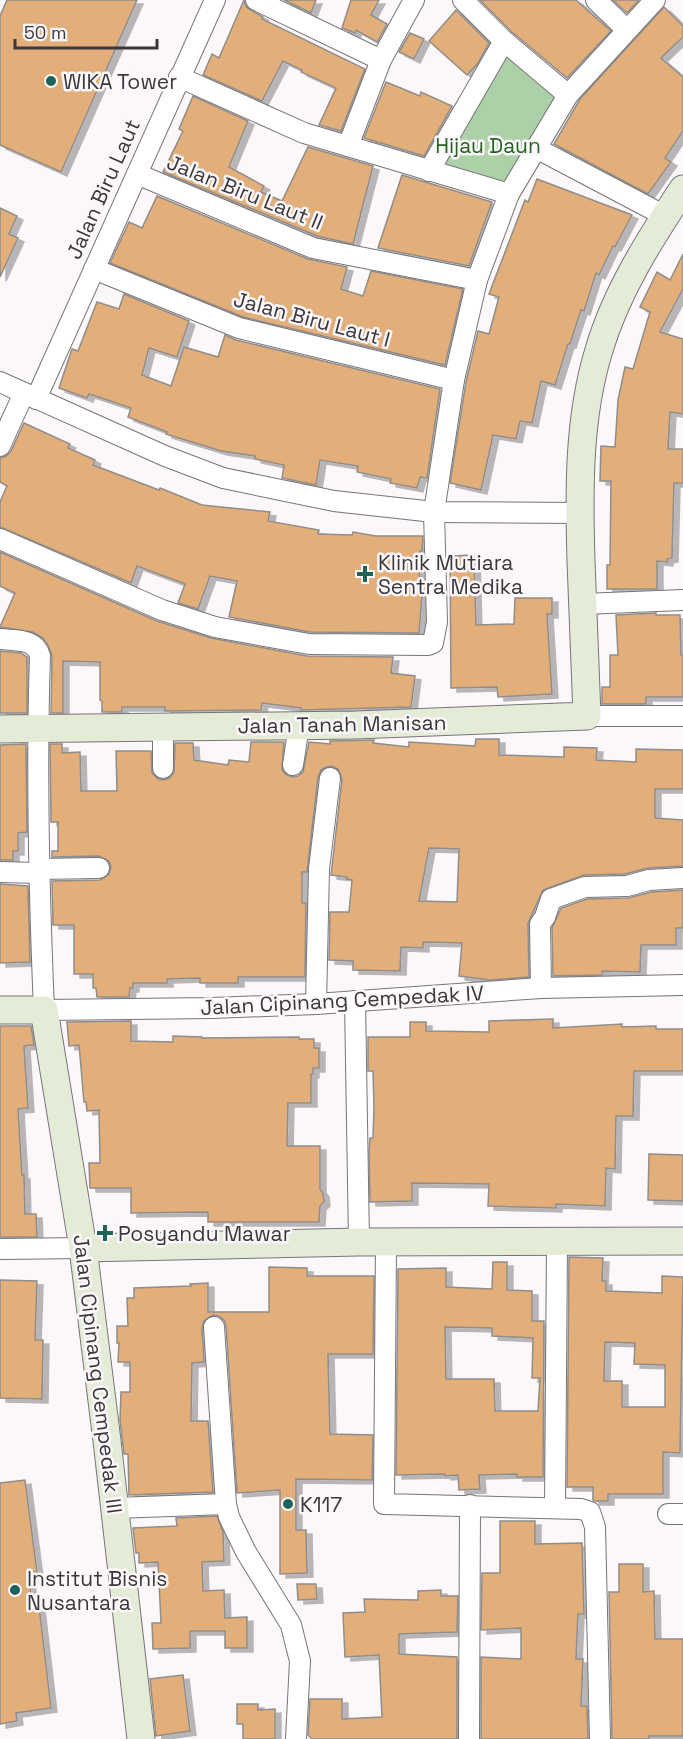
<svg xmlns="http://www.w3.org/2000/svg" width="683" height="1739" font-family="'Space Grotesk',sans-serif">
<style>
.green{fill:#acd0a8}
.building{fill:#e2ae7a;stroke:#918d89;stroke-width:1.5;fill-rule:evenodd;filter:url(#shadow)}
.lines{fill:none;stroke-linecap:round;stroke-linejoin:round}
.street-casing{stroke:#787478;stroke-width:22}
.secondary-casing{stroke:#787478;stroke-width:29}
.street{stroke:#fff;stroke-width:20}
.secondary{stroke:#e4ecd8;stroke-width:27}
.poi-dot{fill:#1d6356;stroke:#fbf7fb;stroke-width:2}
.labels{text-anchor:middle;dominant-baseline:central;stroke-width:5;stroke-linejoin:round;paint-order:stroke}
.poi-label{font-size:21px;fill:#3a383a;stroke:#fbf7fb;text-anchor:start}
.park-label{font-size:21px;fill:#24641f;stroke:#fbf7fb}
.street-label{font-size:21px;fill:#3a383a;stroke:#fbf7fb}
</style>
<defs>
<filter id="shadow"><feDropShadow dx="6" dy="4" stdDeviation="0" flood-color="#0004"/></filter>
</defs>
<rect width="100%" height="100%" fill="#fbf7fb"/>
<path class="green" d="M504,45L560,98L544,114L504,189L436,167Z"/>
<g class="building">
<path d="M7,0H137L61,172L0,145V16Z"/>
<path d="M244,0L246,7L263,17L262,19L365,69L341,131L319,125L336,88L301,72L302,70L283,61L262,101L203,75L212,54L219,58Z"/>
<path d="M284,0H316L311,13Z"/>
<path d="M351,0H379L371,15L387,24L377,42L356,30L355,33L342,28Z"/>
<path d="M480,0H576L611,31L567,78L512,32Z"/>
<path d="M613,0H639L627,13Z"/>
<path d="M664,7L683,26V37L661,58L683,77V131L665,158L671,162L648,194L554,144L580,99Z"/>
<path d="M456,10L489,43L478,63L467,75L429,41Z"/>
<path d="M410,33L424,39L414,59L399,52Z"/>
<path d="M386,82L420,96L421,92L452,106L424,156L364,138Z"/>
<path d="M193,96L248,121L229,167L264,186L261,192L282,201L308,147L373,166L353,244L317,236L163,172L183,131L179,129Z"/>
<path d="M402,175L492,202L469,266L378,248Z"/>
<path d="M537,179L632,215L615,247L613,246L599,275L596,273L584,311L581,310L570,344H568L555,385L541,381L532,423L520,421L516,439L493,435L481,490L450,483L466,382L478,331L489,334L499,297L489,294L525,200L528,202Z"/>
<path d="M157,196L308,259L347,267L341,289L363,296L371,271L463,289L445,365L243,317L110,263L129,222L142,228Z"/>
<path d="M0,208L17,216L9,234L18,238L0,277Z"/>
<path d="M683,254V289L660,332L683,339V414L670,412L668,449H683V483H674L672,558L667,559V562L657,561V589H607V565H610L611,481H600L601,446L615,447L618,400L625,367L633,369L650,312L640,307L657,272L670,280Z"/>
<path d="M124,294L189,321L177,357L149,348L142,375L171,386L184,347L218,357L225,335L236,340L440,389L427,478L420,477L417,488L390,483L391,479L357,472L358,466L320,460L316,485L282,478L284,465L255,459V456L221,451L166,434L167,432L128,417L131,408L89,394L87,398L59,388L72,349L78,351L97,302L119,309Z"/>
<path d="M24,423L70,444L68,448L95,460L93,465L159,490L160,488L202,505L270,512L268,521L319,530L318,534L352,535L353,532L376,536H423L422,551H420L419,595H422L419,633L310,632L229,617L237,581L210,576L198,609L178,603L185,584L137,566L131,583L0,527V502L7,486L0,482V458L6,456L11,451Z"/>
<path d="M0,552L157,621L211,638L307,656L393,657L391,673L415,676L411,707L301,710V708L262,703L261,710L165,711V707H122V712H102V701L100,700V662L63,661V713H51L52,656L48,645L43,638L33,632L0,627L15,593L0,586Z"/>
<path d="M474,555L476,625L514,624L515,598H552V614H547L552,694L498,697L497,687L451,688L450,556Z"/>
<path d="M656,613V615H680L681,655H683V697H646V704H602V687H610V655H618L616,615Z"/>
<path d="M0,651L21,653L27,657V713H0Z"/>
<path d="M476,739H499V755L564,757V747L597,748L596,760L636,762V749L683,750V789H655V818L683,820V866L648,868L625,874L584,875L543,890L528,923L529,977L490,980L459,976L462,943L423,942V948L401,947L400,971L353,970V961L329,960L330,912H349L352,880L346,879L347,877L331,875L342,779L338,769L332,766L326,767L321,770L318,777L307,872H302V903H306L305,977H238V983H200V978L167,979V983H133V988H130L129,997H97L96,988H93V974H74V925H53L52,881L100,880L109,874L111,867L109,861L99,856L52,857V851H58V822H51L50,744H62V753L80,752L81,791H117L116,751H151L152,773L158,779L164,780L169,778L174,773L175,743H193L194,760L228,765L229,760L249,762L251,742H284L282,769L285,774L292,777L298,776L303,772L309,742L330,744V741L374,740L373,743L409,747V742L475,746ZM429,848L459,849L457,902L419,901Z"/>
<path d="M26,744L27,832L18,833V851H13V860H0V745Z"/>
<path d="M0,884L28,886L30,962L0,963Z"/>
<path d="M683,890V928H676V945H641L640,972L602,971V975L553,976L552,928L561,908L587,899L628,898L651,892Z"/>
<path d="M553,1019V1028L622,1024V1027L656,1026V1029H683V1071H634L633,1116H616L615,1169L606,1168L605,1206L556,1204V1208L488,1206L489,1184L412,1183V1201L370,1202L369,1152L370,1138H373L374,1107L373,1071H368V1037H410V1022H426V1031L489,1032V1021Z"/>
<path d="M131,1021V1041L173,1042V1036L202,1037V1038L299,1037V1039H314V1048H319V1068H313V1074H311V1103H288L287,1146H320V1189L323,1193L324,1202L320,1206L319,1222H208V1212L131,1213V1188H90L89,1163H100L99,1110L87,1111L86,1102H84L79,1045L69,1046L67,1022Z"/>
<path d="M0,1026H31L34,1045L24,1046L28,1108L18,1109L22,1175H24L25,1214H36L37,1237H0Z"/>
<path d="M649,1154L683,1155V1201L648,1200Z"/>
<path d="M569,1257L603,1258L602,1281H606V1291L662,1293V1276L683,1277L680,1453L663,1452V1494H608V1501H594L593,1500V1487H567ZM605,1342L635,1343L634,1364L665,1365V1407H622V1381H604Z"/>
<path d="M493,1262H507V1290L532,1291V1321H544L543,1477H517V1474L479,1475L480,1489L459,1490L458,1475L445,1476V1474L396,1475L398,1269L446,1268V1287L492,1289ZM445,1327L492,1328V1336L533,1338L532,1378H540L538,1411H495L494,1379H446Z"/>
<path d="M269,1267L307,1268V1276H374L373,1354H328L330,1434L373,1435L372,1480L296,1479V1530H306L307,1573L280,1574V1490L237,1493L226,1326L224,1320L219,1316L213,1315L204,1321L202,1328L204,1362L192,1363L191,1421H208L213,1492L129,1495L128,1454H124L120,1420L121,1392H130V1362H118L119,1343H117V1326H128L127,1298H134V1288L191,1286L190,1284L208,1283V1312H269Z"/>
<path d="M0,1280L37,1281L35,1340H43L42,1399L0,1398Z"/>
<path d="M25,1480L37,1572L28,1573L33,1607L39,1606L51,1708L16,1713L17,1721L0,1724V1483Z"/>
<path d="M217,1516L223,1532L224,1561L202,1562L203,1591L224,1590L225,1618L247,1617V1648H225V1631H190V1648L153,1649L152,1623H161L158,1562L139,1563V1553H136L133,1528L177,1526L176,1518Z"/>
<path d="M500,1521H535V1544L582,1543L584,1614H578L576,1659H583L581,1706H587L588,1739H481V1657L521,1659V1628L481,1630L482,1573H500Z"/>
<path d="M619,1564H643V1592L654,1591L655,1639H683V1736H649V1739H612L609,1592H619Z"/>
<path d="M297,1584H316L317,1599L298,1600Z"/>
<path d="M441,1590V1596H458L457,1632L399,1634V1654L457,1657V1739H312L308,1735L310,1699H342V1719L382,1717L379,1655L345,1657L343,1613L365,1612L364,1599L418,1600V1591Z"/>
<path d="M183,1675L190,1731L156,1736L150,1679Z"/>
<path d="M237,1704H258V1710L275,1709V1739H243V1724H237Z"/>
</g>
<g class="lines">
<defs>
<g id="street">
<path d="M256,0L381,60"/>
<path d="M463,0L504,41L568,95"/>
<path d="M596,0L627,30"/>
<path d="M179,77L304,133L509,194"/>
<path d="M348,146L381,60L414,0"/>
<path d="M536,148L665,216"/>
<path d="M429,171L504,41"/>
<path d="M137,174L313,248L477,280"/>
<path d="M94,269L239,328L454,380"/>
<path d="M0,382L165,456L223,478L334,501L434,512L580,513"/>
<path d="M36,399L215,0"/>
<path d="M0,446L24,393"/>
<path d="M0,539L162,610L215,627L309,644L428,645L433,643L437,622L434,512L454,380L477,280L509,194L568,95L655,0"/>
<path d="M583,604L683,600"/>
<path d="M0,639C16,641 35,638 40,656C36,774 39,892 44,1010L212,1008L316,1004L541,988L683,985"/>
<path d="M587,716H683"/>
<path d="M293,765L299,725"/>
<path d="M163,768V727"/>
<path d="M39,869L99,868"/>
<path d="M0,872L39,873"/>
<path d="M541,988L540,924L545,917L551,899L585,887L627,886L649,880L683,878"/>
<path d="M355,1001L359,1242"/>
<path d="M316,1004L319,869L330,778"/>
<path d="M386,1242L384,1504L581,1509L590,1512L595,1527L600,1739"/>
<path d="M0,1249L83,1248"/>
<path d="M214,1327L226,1504L229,1517L246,1552L291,1625L300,1661L296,1739"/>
<path d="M115,1508L226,1504"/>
<path d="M555,1508L557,1242"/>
<path d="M668,1514H683"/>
<path d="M469,1739L470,1505"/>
</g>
<g id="secondary">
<path d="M0,729L356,725L587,716C585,664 583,613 581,561C579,491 578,418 599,350C616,292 650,239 683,189"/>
<path d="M0,1010H44L83,1248L107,1441L141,1739"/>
<path d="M83,1248L359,1242L683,1241"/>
</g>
</defs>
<use href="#street" class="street-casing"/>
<use href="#secondary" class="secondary-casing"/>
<use href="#street" class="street"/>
<use href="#secondary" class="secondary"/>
</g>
<g class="poi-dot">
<circle cx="51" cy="81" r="6"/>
<path d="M362 565h6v6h6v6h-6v6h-6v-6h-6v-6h6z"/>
<path d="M102 1224h6v6h6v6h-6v6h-6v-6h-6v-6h6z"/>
<circle cx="288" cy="1504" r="6"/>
<circle cx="15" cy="1590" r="6"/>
</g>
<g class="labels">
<g class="poi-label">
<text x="63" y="81">WIKA Tower</text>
<text x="378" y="562">Klinik Mutiara<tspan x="378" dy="24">Sentra Medika</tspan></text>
<text x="118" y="1233">Posyandu Mawar</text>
<text x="300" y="1504">K117</text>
<text x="27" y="1578">Institut Bisnis<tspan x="27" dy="24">Nusantara</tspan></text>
</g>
<g class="park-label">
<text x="488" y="145">Hijau Daun</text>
</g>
<g class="street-label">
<text transform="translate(103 189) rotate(-66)">Jalan Biru Laut</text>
<text transform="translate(245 192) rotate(22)">Jalan Biru Laut II</text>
<text transform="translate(312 319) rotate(15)">Jalan Biru Laut I</text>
<text transform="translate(342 724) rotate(-1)">Jalan Tanah Manisan</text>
<text transform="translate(342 1000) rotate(-3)">Jalan Cipinang Cempedak IV</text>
<text transform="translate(98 1374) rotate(83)">Jalan Cipinang Cempedak III</text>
</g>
</g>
<path d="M15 39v9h142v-9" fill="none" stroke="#3a383a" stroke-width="3"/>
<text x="24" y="39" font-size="18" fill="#3a383a" stroke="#fbf7fb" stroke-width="4.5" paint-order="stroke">50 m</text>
</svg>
